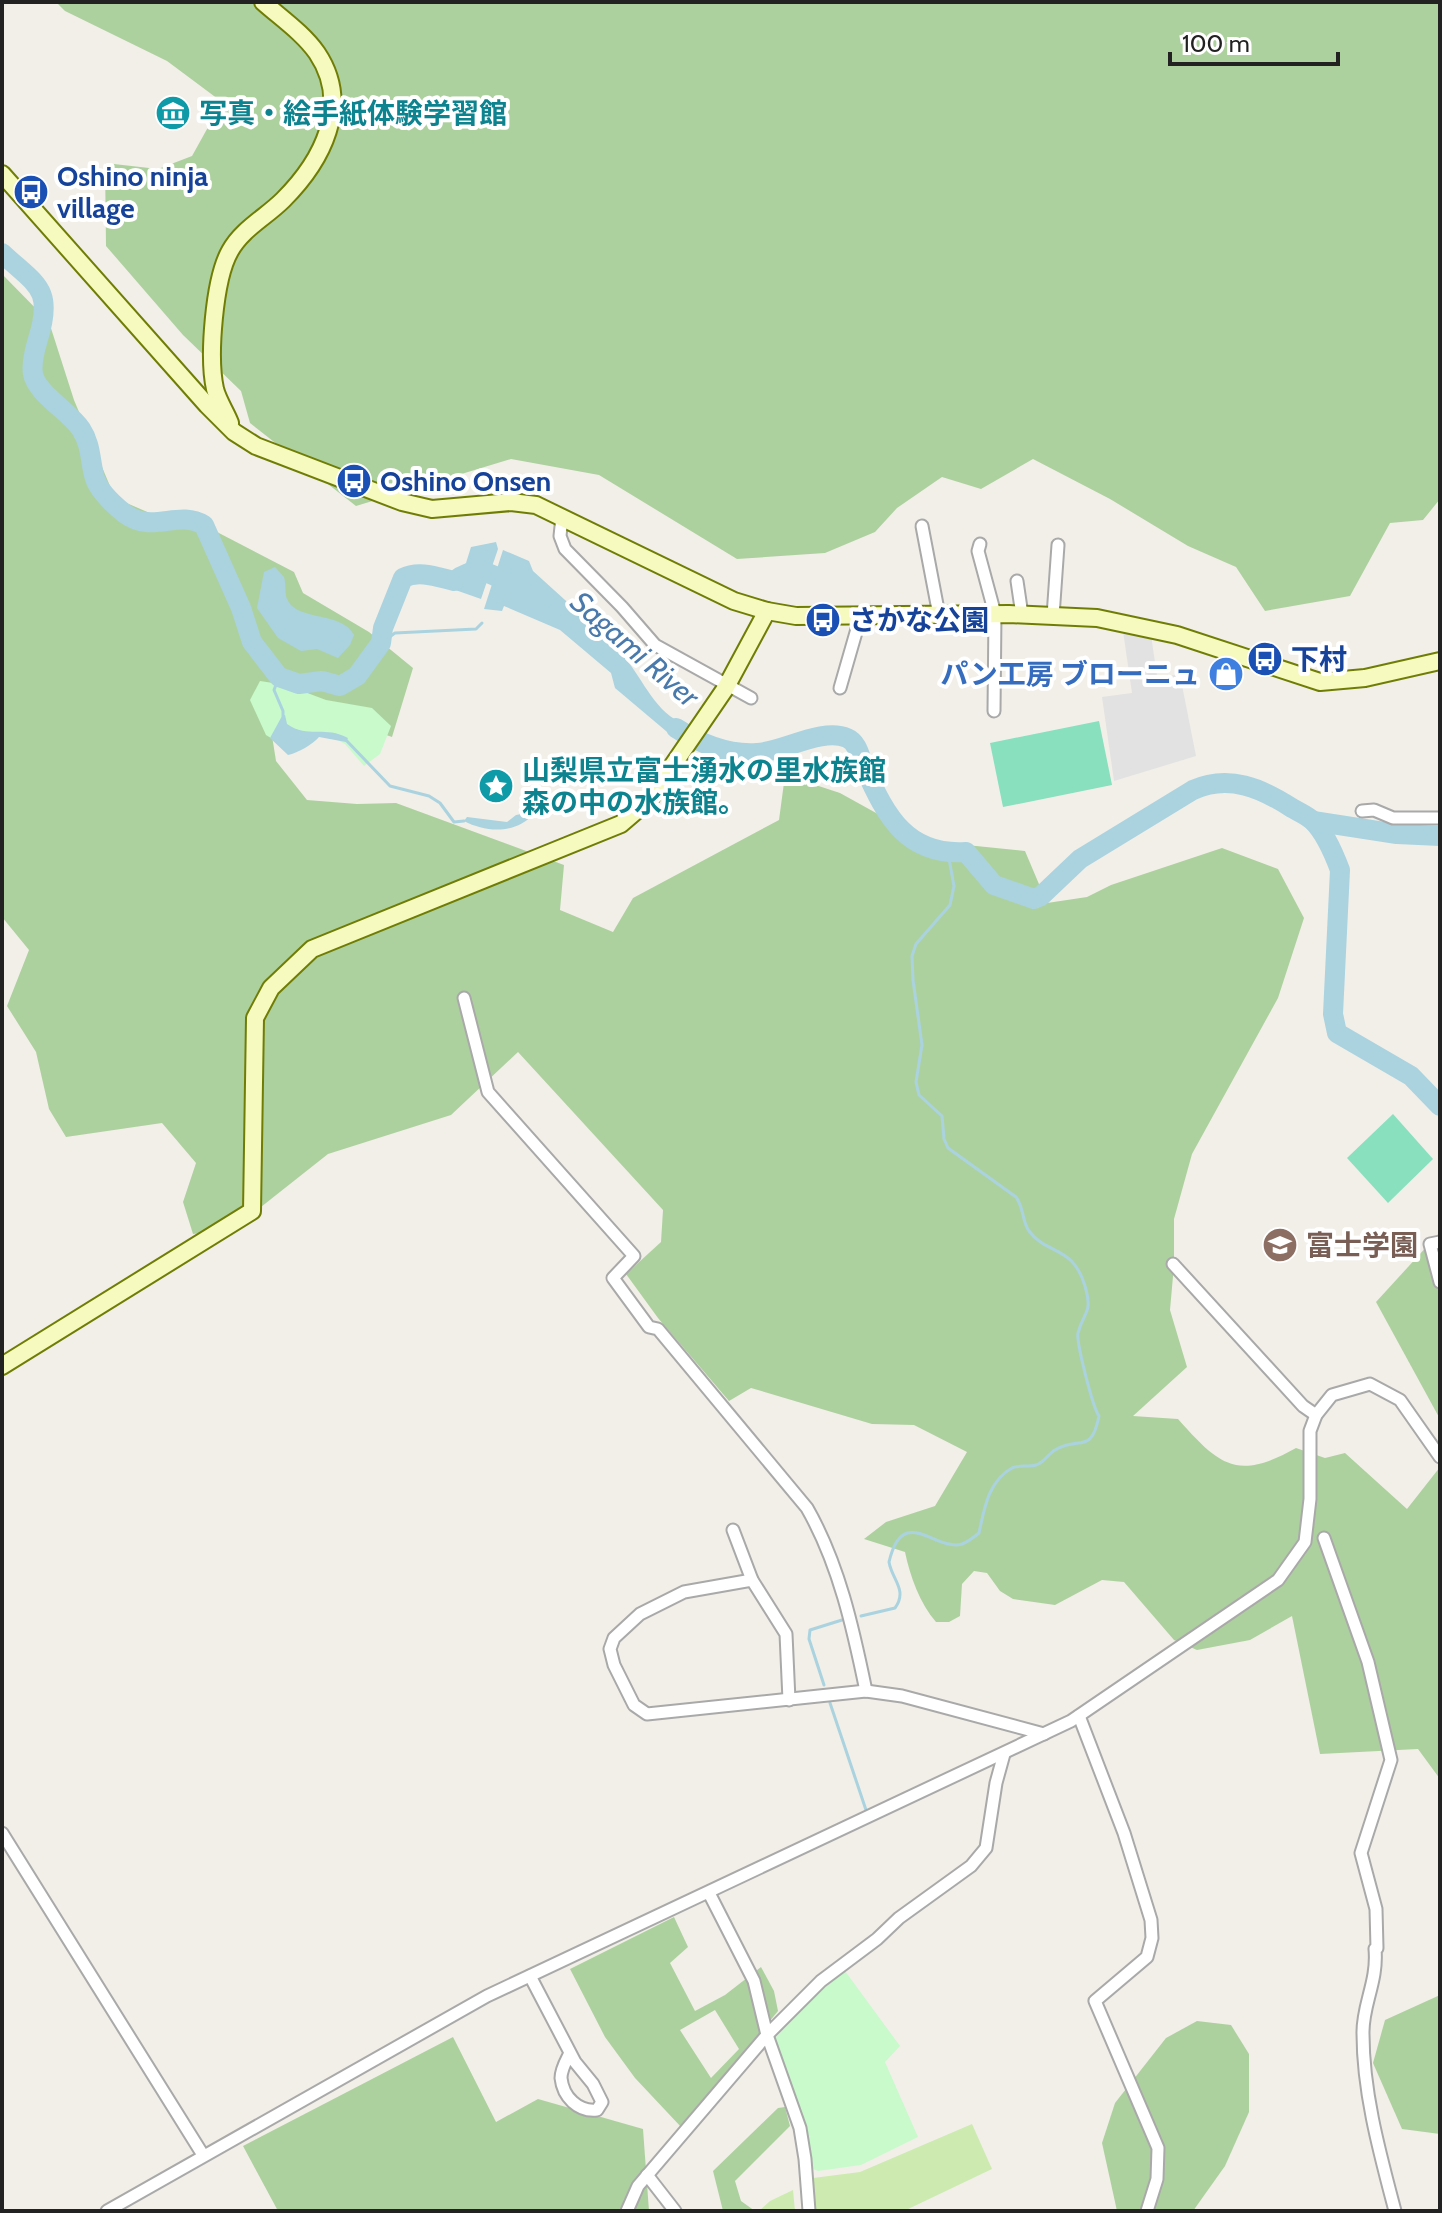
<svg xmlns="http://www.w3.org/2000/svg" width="1442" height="2213" font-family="Cabin,'Noto Sans JP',sans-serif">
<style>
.grass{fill:#cdebb0}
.forest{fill:#add19e;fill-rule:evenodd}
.park{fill:#c8facc}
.pitch{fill:#88e0be}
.parking{fill:#e2e2e2}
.water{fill:#aad3df}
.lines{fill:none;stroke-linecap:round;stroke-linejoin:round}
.stream{stroke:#aad3df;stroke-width:3}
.river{stroke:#aad3df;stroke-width:20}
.street-casing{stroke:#a9a9a9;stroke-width:15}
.secondary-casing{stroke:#707d05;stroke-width:20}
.street{stroke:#fff;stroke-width:11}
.secondary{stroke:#f7fabf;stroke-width:16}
.labels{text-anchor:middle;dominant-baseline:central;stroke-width:8;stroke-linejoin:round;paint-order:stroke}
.culture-label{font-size:28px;font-weight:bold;fill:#0d838f;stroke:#fff;text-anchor:start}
.transit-label{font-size:28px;font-weight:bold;fill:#164399;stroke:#fff;text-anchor:start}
.shop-label{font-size:28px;font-weight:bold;fill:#366cbe;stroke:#fff;text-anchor:end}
.education-label{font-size:28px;font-weight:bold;fill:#785e54;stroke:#fff;text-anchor:start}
.water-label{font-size:30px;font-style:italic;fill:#4a7aab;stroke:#fff}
</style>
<rect width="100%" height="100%" fill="#f2efe9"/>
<g class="grass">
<path d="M972,2124L992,2169L904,2211H813V2178L860,2172Z"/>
<path d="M793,2190L795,2211H759L770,2201Z"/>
</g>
<g class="forest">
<path d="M56,2H1440V499L1423,520L1390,523L1350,596L1265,611L1236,567L1188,546L1110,499L1033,459L981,489L942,477L897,508L875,532L825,553L737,559L599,475L511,459L356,506L250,423L241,391L183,335L106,246L105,163L158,169L192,156L222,102L167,61L65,11Z"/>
<path d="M2,274L49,322L74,400L115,498L152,514L217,532L294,572L303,593L369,632L413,668L392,737L317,711L270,723L276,761L307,800L357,804L396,803L564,865L560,910L613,932L633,898L779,820L785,775L840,793L905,829L937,842L1025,851L1047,903L1087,897L1111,885L1222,848L1278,869L1304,918L1278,998L1192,1154L1174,1219V1265L1170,1310L1187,1367L1133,1416L1178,1419C1220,1466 1237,1481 1296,1448L1325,1458L1345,1453L1407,1509L1440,1467V1779L1418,1749L1320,1754L1292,1616L1250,1640L1197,1650L1174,1640L1124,1582L1102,1580L1055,1605L1013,1599L1000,1591L987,1573L974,1571L962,1584L960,1616L949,1622H936C920,1604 910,1576 905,1552L864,1539L886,1522L935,1506L967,1452L914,1425L872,1424L751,1388L729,1401L658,1318L626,1274L661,1242L663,1210L518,1052L451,1115L328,1154L233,1229L193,1234L183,1202L196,1163L162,1123L66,1137L49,1109L36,1052L7,1006L29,950L2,917Z"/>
<path d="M1440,1232V1419L1376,1302Z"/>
<path d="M674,1917L688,1947L670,1963L695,2011L725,1995L761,1967L774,1991L778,2011L682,2128L635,2078L605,2037L570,1969ZM715,2010L739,2049L711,2078L680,2030Z"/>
<path d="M1440,1995V2134L1402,2129L1373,2063L1385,2020Z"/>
<path d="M1197,2021L1231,2025L1249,2054V2112L1225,2166L1193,2211H1117L1102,2143L1115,2103L1166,2038Z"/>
<path d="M453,2037L496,2122L538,2099L643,2129L649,2211H278L243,2146Z"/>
<path d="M785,2107L790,2126L735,2181L741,2201L755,2211H723L713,2171L778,2108Z"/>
</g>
<g class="park">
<path d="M260,681L286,685L326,700L372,708L391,726L380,754L364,766L345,744L323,732L282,745L266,735L250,700Z"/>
<path d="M845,1971L900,2046L885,2062L918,2137L861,2165L818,2171L813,2169L808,2134L775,2038L822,1990Z"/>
</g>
<g class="pitch">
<path d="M1099,721L1112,785L1003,807L990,743Z"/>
<path d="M1393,1114L1433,1159L1388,1203L1347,1158Z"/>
</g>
<path class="parking" d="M1123,631L1151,635L1157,676L1180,675L1196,756L1114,781L1102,697L1132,693Z"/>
<g class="water">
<path d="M496,542L498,549L481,599L444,586L466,563L471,547Z"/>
<path d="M503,550L529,561L533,571L628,657L629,663C647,687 659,718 691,726L679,742L615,688L611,673L560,630L504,606L502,611L484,609Z"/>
<path d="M275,567L284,577C286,584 285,589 286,596C293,623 342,610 354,635L350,645L338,658L317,649L301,651L278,638L257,608L264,572Z"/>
<path d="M285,715L287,724C309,739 323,725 348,738L346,742L319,737C313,744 298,753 288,755L270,738L282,716Z"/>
<path d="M532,812L534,814C515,834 487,833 464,821L467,817L507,822L516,815Z"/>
</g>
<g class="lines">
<g class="stream">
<path d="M381,643L395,633L476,629L482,623"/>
<path d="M279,677L274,690L283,711V716"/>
<path d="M345,739L390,786L429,796L440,803L454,822L464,821"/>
<path d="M861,1616L895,1608C908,1590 892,1580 889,1562C903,1503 935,1552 962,1544C968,1542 974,1537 979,1533C984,1510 988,1481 1012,1468C1019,1465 1029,1467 1036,1465C1044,1463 1048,1454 1055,1450C1079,1435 1091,1456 1099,1416C1093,1408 1076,1342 1078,1333C1084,1310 1093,1314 1085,1286C1073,1245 1047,1255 1029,1231C1022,1221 1024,1208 1016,1197L948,1148L944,1139L942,1116L919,1095L916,1082L922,1045L913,980L912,956L916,944L950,905L954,886L948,853"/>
<path d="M824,1685L809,1639L810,1630L842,1620"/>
<path d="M830,1703L866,1810"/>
</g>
<g class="river">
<path d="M2,253C36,285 54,288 38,339C35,349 31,363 33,374C37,394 70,412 81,429C91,444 90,459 94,475C97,489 113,504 124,513C153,535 177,509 204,525L241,608L252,642L279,677L299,684L322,681L340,686L357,676L381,643L383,628L403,578C419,570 437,577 454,581C478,562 496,575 518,590"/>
<path d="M676,728C699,743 728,755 757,753C782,752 823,727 847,738C859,743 860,759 865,769C886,816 907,856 966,852L994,885L1034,899L1041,896L1080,859L1193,790C1229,774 1261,788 1292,808C1299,812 1308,816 1313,821C1325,833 1334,854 1340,870L1333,1014L1337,1033L1411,1076L1440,1106"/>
<path d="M1313,821L1397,834L1440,836"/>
</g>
<defs>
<g id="street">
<path d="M562,517L560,536L565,549L622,607L655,645L751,698"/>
<path d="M922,526L939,615"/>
<path d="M980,544L978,551L995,614L994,711"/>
<path d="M1017,581L1022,615"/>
<path d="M1053,616L1058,545"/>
<path d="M840,688L861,615"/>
<path d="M1362,811L1374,810L1393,818H1440"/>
<path d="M464,998L488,1092L634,1256L613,1278L649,1327L658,1329L807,1508C839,1564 853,1628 866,1691"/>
<path d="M1440,1242L1430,1244L1440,1282"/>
<path d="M1173,1264L1303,1406L1316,1415"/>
<path d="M733,1530L752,1580L786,1634L789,1700"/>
<path d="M1324,1538L1368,1662L1391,1760L1361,1853L1376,1909L1377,1948L1375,1949C1378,1982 1362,2005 1363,2034C1363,2093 1380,2154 1395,2211"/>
<path d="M752,1580L684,1592L640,1614L614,1638L610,1649L614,1665L634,1705L647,1714L866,1691L902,1696L1044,1734"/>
<path d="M1079,1716L1124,1833L1151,1920L1152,1938L1147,1957L1095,2001L1158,2148L1157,2179L1147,2211"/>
<path d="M2,1833L203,2155"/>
<path d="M709,1893L754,1981L767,2035L800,2128L805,2159L809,2211"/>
<path d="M530,1976L575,2062L593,2084L602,2102L597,2110C578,2112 563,2097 561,2078C561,2069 566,2061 570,2053"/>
<path d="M647,2175L675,2211"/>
<path d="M107,2211L487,1996L1071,1721L1278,1580L1305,1542L1310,1499V1431L1316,1415L1332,1395L1370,1384L1400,1400L1440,1457"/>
<path d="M627,2211L638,2186L767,2035L821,1981L877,1939L899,1918L971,1866L986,1848L996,1783L1004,1754"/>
</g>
<g id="secondary">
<path d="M2,174L207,405L234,432L256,446L402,502L432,509L511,502L536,505L734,601L767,611L796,616L1009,614L1097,618L1177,635L1320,682L1365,678L1440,661"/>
<path d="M230,423C226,412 218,401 215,389C208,357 214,279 230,251C242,229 266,217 283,200C322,161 352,105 317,53C303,33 281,18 263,2"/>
<path d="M2,1366L252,1211L255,1018L271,988L312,949L621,824L649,800L725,689L767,611"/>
</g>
</defs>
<use href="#street" class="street-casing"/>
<use href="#secondary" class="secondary-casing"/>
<use href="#street" class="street"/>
<use href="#secondary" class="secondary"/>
</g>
<defs>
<symbol id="museum-disc" viewBox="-11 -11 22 22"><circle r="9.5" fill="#0f9aa8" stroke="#fff"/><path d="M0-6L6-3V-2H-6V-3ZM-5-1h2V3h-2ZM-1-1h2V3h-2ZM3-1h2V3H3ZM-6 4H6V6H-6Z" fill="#fff"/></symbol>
<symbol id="bus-disc" viewBox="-11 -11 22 22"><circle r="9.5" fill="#1a4fb4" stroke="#fff"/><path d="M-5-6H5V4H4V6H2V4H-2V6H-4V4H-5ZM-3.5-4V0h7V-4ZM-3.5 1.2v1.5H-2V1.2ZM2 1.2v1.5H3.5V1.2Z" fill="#fff"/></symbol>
<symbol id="shop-disc" viewBox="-11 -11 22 22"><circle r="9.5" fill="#3f7fe0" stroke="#fff"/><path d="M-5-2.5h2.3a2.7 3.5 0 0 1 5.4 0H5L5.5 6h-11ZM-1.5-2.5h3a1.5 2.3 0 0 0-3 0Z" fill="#fff"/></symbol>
<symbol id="sight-disc" viewBox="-11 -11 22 22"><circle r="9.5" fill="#0f9aa8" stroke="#fff"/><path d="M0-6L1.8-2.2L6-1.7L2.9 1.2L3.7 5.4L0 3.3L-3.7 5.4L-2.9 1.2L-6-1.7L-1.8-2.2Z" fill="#fff"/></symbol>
<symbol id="school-disc" viewBox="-11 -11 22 22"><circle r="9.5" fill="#8d6e63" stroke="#fff"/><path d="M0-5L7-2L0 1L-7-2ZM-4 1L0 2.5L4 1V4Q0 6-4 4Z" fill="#fff"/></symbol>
</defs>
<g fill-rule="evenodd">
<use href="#museum-disc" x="153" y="93" width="40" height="40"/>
<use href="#bus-disc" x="11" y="172" width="40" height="40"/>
<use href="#bus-disc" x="334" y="461" width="40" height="40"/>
<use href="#bus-disc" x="803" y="600" width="40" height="40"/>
<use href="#bus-disc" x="1245" y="639" width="40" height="40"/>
<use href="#shop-disc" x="1206" y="654" width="40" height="40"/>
<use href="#sight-disc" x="476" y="766" width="40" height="40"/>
<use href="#school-disc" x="1260" y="1225" width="40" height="40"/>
</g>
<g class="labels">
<g class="culture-label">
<text x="199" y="113">写真・絵手紙体験学習館</text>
<text x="522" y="770">山梨県立富士湧水の里水族館<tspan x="522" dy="32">森の中の水族館。</tspan></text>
</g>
<g class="transit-label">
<text x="57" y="176">Oshino ninja<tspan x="57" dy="32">village</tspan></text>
<text x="380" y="481">Oshino Onsen</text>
<text x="849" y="620">さかな公園</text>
<text x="1291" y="659">下村</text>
</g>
<g class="shop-label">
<text x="1200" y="674">パン工房 ブローニュ</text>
</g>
<g class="education-label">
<text x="1306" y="1245">富士学園</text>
</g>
<g class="water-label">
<text transform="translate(635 649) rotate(41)">Sagami River</text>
</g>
</g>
<rect width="1442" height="2213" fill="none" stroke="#222222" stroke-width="8"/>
<path d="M1170 52v12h168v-12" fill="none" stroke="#222222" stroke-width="4"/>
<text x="1182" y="52" font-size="24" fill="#222222" stroke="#ffffff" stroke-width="6" paint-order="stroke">100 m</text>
</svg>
